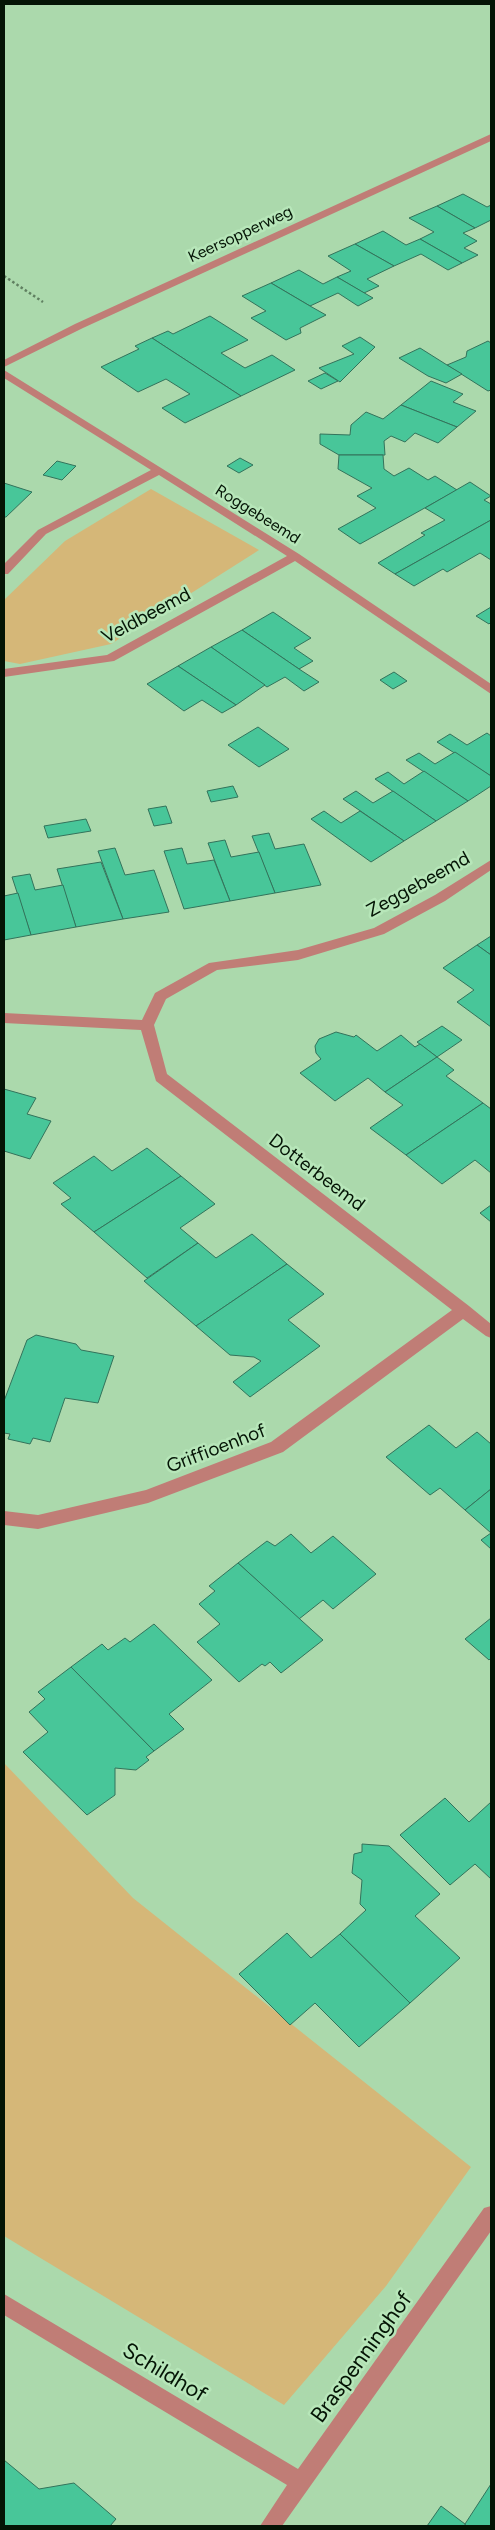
<svg xmlns="http://www.w3.org/2000/svg" width="495" height="2530" font-family="Figtree,sans-serif">
<style>
.green{fill:#d5b778}
.building{fill:#48c699;stroke:#33735b}
.lines{fill:none;stroke-linecap:round;stroke-linejoin:round}
.path{stroke:#608061;stroke-width:2.5;stroke-dasharray:2.5 2.5;stroke-linecap:butt}
.minor{fill:#c07d76;fill-rule:evenodd}
.labels{text-anchor:middle;dominant-baseline:central;stroke-width:5;stroke-linejoin:round;paint-order:stroke}
.far-street-label{font-size:16px;fill:#041405;stroke:#b7e6b9}
.street-label{font-size:19px;fill:#041405;stroke:#b7e6b9}
.near-street-label{font-size:22px;fill:#041405;stroke:#b7e6b9}
</style>
<rect width="100%" height="100%" fill="#abd9ac"/>
<g class="green">
<path d="M151,489L259,550L111,644L20,664L4,661V600L65,541Z"/>
<path d="M4,1763L133,1898L471,2167L386,2286L284,2405L4,2236Z"/>
</g>
<g class="building">
<path d="M463,194L487,207L491,205V220L475,228L437,206Z"/>
<path d="M437,206L475,228L463,233L477,241L464,248L478,255L462,263L420,239L434,232L409,218Z"/>
<path d="M383,231L406,245L420,239L462,263L448,270L421,254L394,266L355,244Z"/>
<path d="M355,244L394,266L367,279L379,286L364,293L337,277L351,271L328,256Z"/>
<path d="M299,270L323,284L337,277L373,298L358,306L338,293L310,306L271,283Z"/>
<path d="M271,283L310,306L326,315L300,328L301,333L286,340L251,318L266,311L242,296Z"/>
<path d="M210,316L248,340L221,353L245,368L272,355L295,370L241,396L152,338L168,331L173,334Z"/>
<path d="M360,337L375,347L340,382L319,368L354,354L342,346Z"/>
<path d="M152,338L241,396L185,423L162,408L190,394L166,379L138,392L101,367L139,349L135,346Z"/>
<path d="M488,341L491,343V390L488,391L447,365L466,357L467,351Z"/>
<path d="M420,348L447,365L462,374L446,383L428,376L399,358Z"/>
<path d="M325,373L338,381L321,389L308,381Z"/>
<path d="M431,381L463,394L453,402L476,411L457,427L401,405Z"/>
<path d="M401,405L457,427L438,443L415,433L405,442L391,436L384,441L385,455H339L320,444V434L350,435L351,425L366,412L383,419Z"/>
<path d="M339,455H383L384,469L394,476L409,468L428,480L435,476L457,490L360,544L338,529L376,508L357,496L372,488L338,469Z"/>
<path d="M240,458L253,465L239,473L227,466Z"/>
<path d="M57,461L76,466L62,480L43,475Z"/>
<path d="M470,482L491,496L484,500L491,504V520L395,574L378,563L425,535L421,533L445,520L425,508Z"/>
<path d="M4,483L32,492L6,517H4Z"/>
<path d="M491,520V560L480,553L447,572L443,569L414,586L395,574Z"/>
<path d="M491,607V622L489,624L476,616Z"/>
<path d="M273,612L311,638L294,648L313,661L299,669L242,630Z"/>
<path d="M242,630L299,669L319,682L304,691L285,677L267,687L211,647Z"/>
<path d="M211,647L265,685L236,705L178,666Z"/>
<path d="M178,666L236,705L222,713L202,700L184,711L147,684Z"/>
<path d="M394,672L407,681L393,689L380,680Z"/>
<path d="M258,727L289,749L259,767L228,745Z"/>
<path d="M487,733L491,736V776L437,742L450,734L467,745Z"/>
<path d="M455,752L491,776V786L468,801L406,760L419,753L435,764Z"/>
<path d="M424,771L468,801L436,821L375,779L388,772L404,784Z"/>
<path d="M233,786L238,797L211,802L207,791Z"/>
<path d="M356,791L373,803L393,791L436,821L404,841L343,799Z"/>
<path d="M166,806L172,823L154,826L148,809Z"/>
<path d="M324,811L341,823L360,811L404,841L371,862L311,819Z"/>
<path d="M86,819L91,831L48,838L44,826Z"/>
<path d="M269,833L275,849L304,844L321,885L275,893L252,836Z"/>
<path d="M225,840L231,857L259,852L275,893L230,901L208,843Z"/>
<path d="M115,848L125,875L154,870L169,912L123,919L98,851Z"/>
<path d="M182,848L187,864L214,860L230,901L184,909L164,851Z"/>
<path d="M101,862L123,919L76,927L57,869Z"/>
<path d="M30,874L35,890L63,885L76,927L31,935L12,877Z"/>
<path d="M18,893L31,935L4,940V896Z"/>
<path d="M491,936V955L477,945Z"/>
<path d="M477,945L491,955V1027L457,1002L474,990L443,968Z"/>
<path d="M442,1026L462,1040L437,1057L417,1042Z"/>
<path d="M336,1032L354,1037L356,1035L377,1051L401,1035L415,1047L420,1044L437,1057L385,1092L368,1078L335,1101L300,1073L321,1059L316,1053L315,1046L319,1039Z"/>
<path d="M437,1057L454,1070L446,1076L483,1103L406,1155L370,1128L403,1105L385,1092Z"/>
<path d="M4,1089L36,1098L27,1114L51,1121L30,1159L4,1151Z"/>
<path d="M483,1103L491,1109V1173L475,1160L442,1184L406,1155Z"/>
<path d="M147,1148L181,1176L94,1232L61,1204L71,1198L53,1183L94,1156L112,1171Z"/>
<path d="M181,1176L215,1204L180,1228L198,1243L147,1278L94,1232Z"/>
<path d="M491,1205V1222L480,1213Z"/>
<path d="M252,1234L287,1264L196,1326L144,1281L198,1243L216,1258Z"/>
<path d="M287,1264L324,1294L288,1320L320,1346L250,1397L233,1382L261,1361L254,1357L230,1355L196,1326Z"/>
<path d="M36,1335L76,1344L81,1350L114,1356L98,1403L65,1398L50,1442L33,1438L30,1444L8,1439L10,1434L4,1433V1401L27,1340Z"/>
<path d="M429,1425L456,1448L477,1432L491,1444V1489L465,1510L440,1488L430,1495L386,1457Z"/>
<path d="M491,1489V1549L481,1540L491,1533L465,1510Z"/>
<path d="M291,1534L311,1553L333,1536L376,1574L333,1609L323,1600L299,1619L238,1563L267,1541L275,1546Z"/>
<path d="M238,1563L323,1640L281,1673L270,1662L265,1666L262,1664L239,1682L197,1642L220,1624L199,1604L215,1591L209,1586Z"/>
<path d="M491,1618V1658L489,1660L465,1639Z"/>
<path d="M154,1624L212,1680L169,1714L184,1729L154,1751L71,1667L102,1644L108,1650L125,1638L130,1642Z"/>
<path d="M71,1667L154,1751L146,1757L149,1760L136,1770L115,1768V1795L87,1815L23,1752L48,1732L29,1712L45,1699L38,1692Z"/>
<path d="M445,1798L469,1822L491,1802V1879L475,1864L450,1885L400,1835Z"/>
<path d="M362,1844L389,1846L440,1894L415,1916L460,1958L410,2003L340,1934L366,1910L360,1904L362,1880L352,1873L354,1854L362,1852Z"/>
<path d="M287,1933L311,1958L340,1934L410,2003L359,2047L315,2003L290,2025L239,1974Z"/>
<path d="M4,2460L39,2489L74,2483L116,2519L110,2526H4Z"/>
<path d="M491,2484V2526H465V2524Z"/>
<path d="M441,2506L465,2524V2526H427Z"/>
</g>
<g class="lines">
<path class="path" d="M4,276L43,302"/>
<g class="minor">
<path d="M491,134V141L83,328L4,367V360L75,324Z"/>
<path d="M4,370L299,554L491,684V694L295,561L114,661L4,677V669L107,655L287,556L159,475L46,534L8,574H4V564L38,530L151,470L4,378Z"/>
<path d="M491,860V870L445,901L384,934L298,960L217,970L166,999L154,1025L167,1074L469,1306L491,1324V1338L486,1336L463,1319L283,1452L148,1503L38,1529L4,1525V1511L38,1515L146,1490L271,1442L452,1310L156,1081L141,1030L4,1023V1013L142,1020L155,993L209,963L298,950L374,928L435,895Z"/>
<path d="M491,2206V2231L282,2526H260L287,2485L4,2315V2294L298,2469L484,2208Z"/>
</g>
</g>
<g class="labels">
<g class="far-street-label">
<text transform="translate(240 234) rotate(-25)">Keersopperweg</text>
<text transform="translate(258 514) rotate(32)">Roggebeemd</text>
</g>
<g class="street-label">
<text transform="translate(146 615) rotate(-28)">Veldbeemd</text>
<text transform="translate(418 884) rotate(-29)">Zeggebeemd</text>
<text transform="translate(317 1172) rotate(37)">Dotterbeemd</text>
<text transform="translate(216 1448) rotate(-21)">Griffioenhof</text>
</g>
<g class="near-street-label">
<text transform="translate(361 2357) rotate(-54)">Braspenninghof</text>
<text transform="translate(165 2372) rotate(31)">Schildhof</text>
</g>
</g>
<rect width="495" height="2530" fill="none" stroke="#041405" stroke-width="10"/>
</svg>
